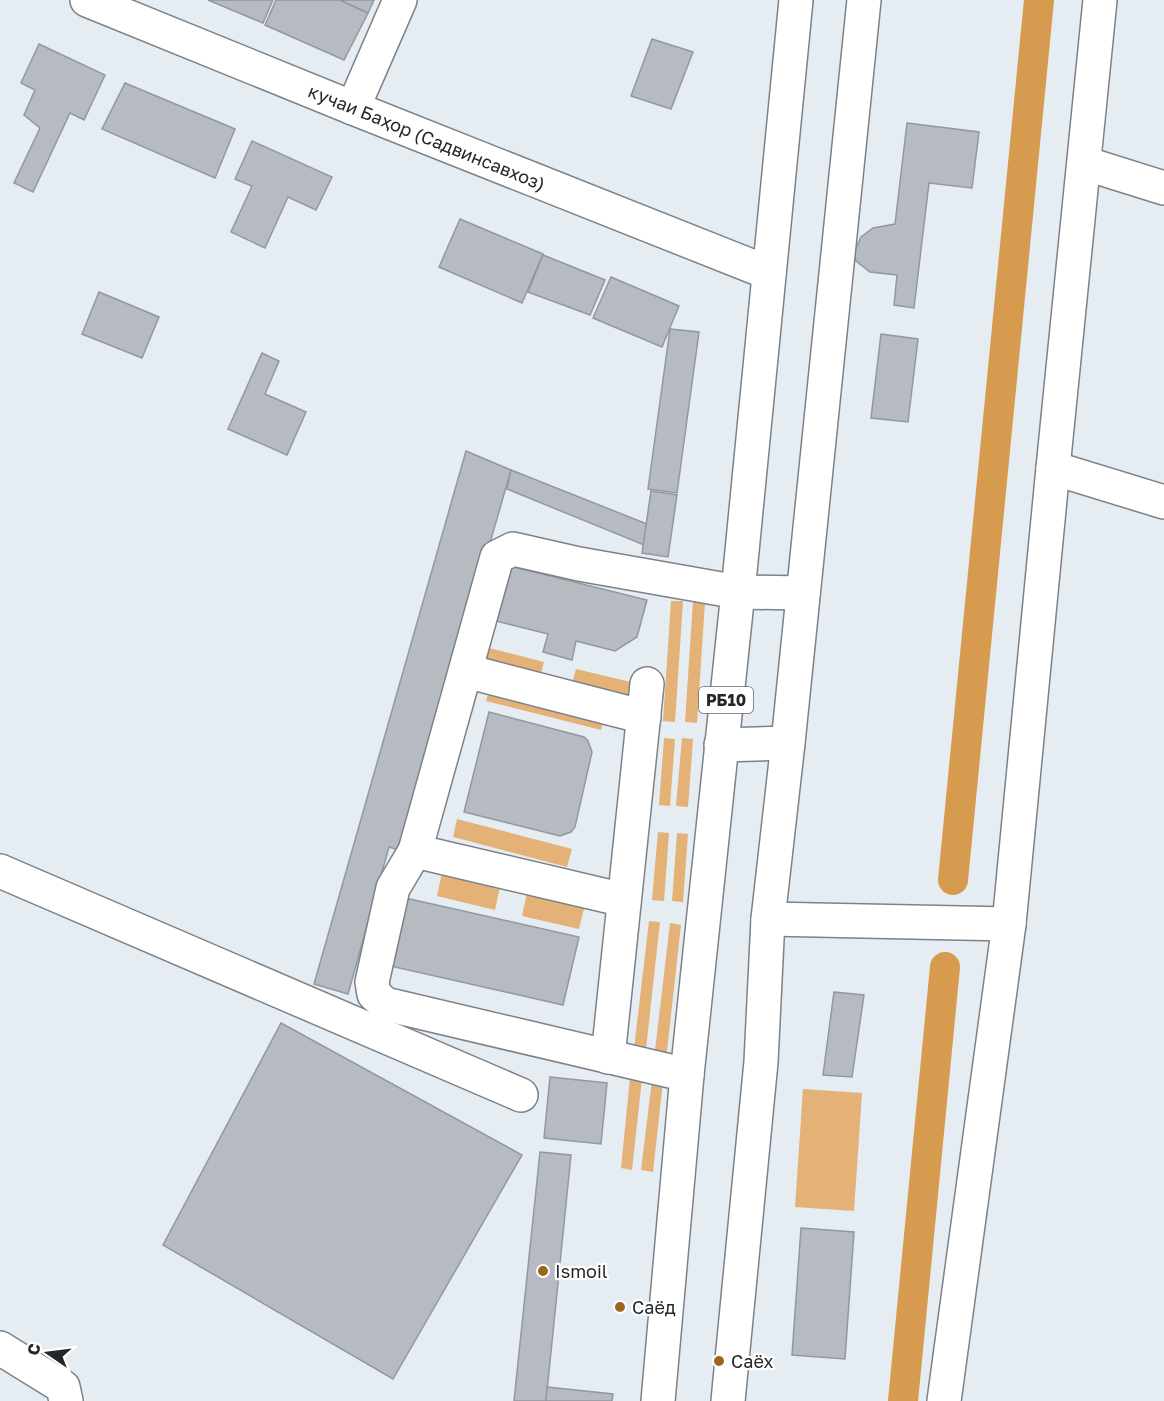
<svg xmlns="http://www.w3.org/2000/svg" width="1164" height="1401" font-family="'Golos Text',sans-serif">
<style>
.green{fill:#e4b277}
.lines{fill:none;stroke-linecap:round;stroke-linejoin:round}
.canal{stroke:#d69b4f;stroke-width:30}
.building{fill:#b5bbc1;stroke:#92989e;stroke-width:1.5}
.minor-casing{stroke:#7c8288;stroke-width:36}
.major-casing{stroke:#7c8288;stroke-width:36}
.minor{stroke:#fff;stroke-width:33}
.major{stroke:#fff;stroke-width:33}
.poi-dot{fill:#9a661d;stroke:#fff;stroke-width:2}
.labels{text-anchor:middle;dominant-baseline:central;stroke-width:4.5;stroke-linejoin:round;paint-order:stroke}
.shield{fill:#fff;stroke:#666869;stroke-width:1.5}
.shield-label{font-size:16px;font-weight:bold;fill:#242729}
.street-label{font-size:18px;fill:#242729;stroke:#fff}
.poi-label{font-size:18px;fill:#242729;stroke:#fff;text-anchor:start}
</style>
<rect width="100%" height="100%" fill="#e5ecf2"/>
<g class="green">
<path d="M671,601H683L675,722L663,721Z"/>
<path d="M693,601L705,602L697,723L685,722Z"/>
<path d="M489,648L544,662L539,681L484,668Z"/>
<path d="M576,669L631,682L626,702L571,688Z"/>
<path d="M491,682L606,712L601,730L486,701Z"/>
<path d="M664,738L675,739L670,806L659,805Z"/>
<path d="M682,738L693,739L688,807L676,806Z"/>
<path d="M457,819L572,849L567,867L453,837Z"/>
<path d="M658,832L669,833L664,901L652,900Z"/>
<path d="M677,833L688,834L683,902L672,901Z"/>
<path d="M443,868L501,882L495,910L437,896Z"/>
<path d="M528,888L586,901L579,929L522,916Z"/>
<path d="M649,921L660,922L645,1058L633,1057Z"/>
<path d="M670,923L681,925L666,1060L654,1059Z"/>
<path d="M630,1078L642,1079L632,1170L621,1168Z"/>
<path d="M652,1080L663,1081L653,1172L641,1170Z"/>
<path d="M803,1089L862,1093L854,1211L795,1207Z"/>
</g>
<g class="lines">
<g class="canal">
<path d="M953,880L1039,0"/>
<path d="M903,1401L945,967"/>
</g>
</g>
<g class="building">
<path d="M208,0H273L263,23Z"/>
<path d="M276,0H340L368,13L344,60L265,25Z"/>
<path d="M340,0H374L368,13Z"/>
<path d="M652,39L693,52L671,109L631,96Z"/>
<path d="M39,44L105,75L84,120L70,113L33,192L14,183L40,128L24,115L35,90L21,83Z"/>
<path d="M125,83L235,129L215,178L102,129Z"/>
<path d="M907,123L979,132L972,188L929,183L914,308L894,305L897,275L870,272L856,261L854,253L861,237L873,228L895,224Z"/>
<path d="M252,141L332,177L316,210L288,197L265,248L231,232L252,186L235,179Z"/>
<path d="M460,219L543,254L522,303L439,267Z"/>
<path d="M543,255L605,280L590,315L528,292Z"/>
<path d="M611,277L679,306L662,347L593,318Z"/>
<path d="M99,292L159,317L142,358L82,334Z"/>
<path d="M670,329L699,332L677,493L648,489Z"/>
<path d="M881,334L918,339L908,422L871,418Z"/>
<path d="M262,353L279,361L265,394L306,412L287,455L228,429Z"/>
<path d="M466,451L511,470L401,851L389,847L348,994L314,984Z"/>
<path d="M511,470L647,524L644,545L507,489Z"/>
<path d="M651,491L677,495L668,557L642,553Z"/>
<path d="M498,563L647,600L637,637L615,651L576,641L572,660L543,652L548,634L484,618Z"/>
<path d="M489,712L584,737L588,741L592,752L575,827L571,832L560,836L464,812Z"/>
<path d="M401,897L579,937L563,1005L386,965Z"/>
<path d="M834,992L864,995L852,1077L823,1075Z"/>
<path d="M281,1023L522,1155L393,1379L163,1245Z"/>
<path d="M550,1077L607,1083L601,1144L544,1138Z"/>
<path d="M540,1152L571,1155L546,1401H514Z"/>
<path d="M801,1228L854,1232L845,1359L792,1355Z"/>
<path d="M547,1387L613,1394L612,1401H546Z"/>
</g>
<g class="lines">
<defs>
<g id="minor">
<path d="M87,0L353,108L769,273"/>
<path d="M353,108L400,0"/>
<path d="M1084,163L1164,188"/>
<path d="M1053,468L1164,502"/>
<path d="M466,671L644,717"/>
<path d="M415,851L624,900"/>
<path d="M0,871L521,1095"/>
<path d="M768,919L1009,924"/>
<path d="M608,1057L647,684"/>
<path d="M687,1075L385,1004L374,994L372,982L393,888L415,851L497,557L513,549L579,564L738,592"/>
<path d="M0,1348L63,1387L66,1401"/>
<path d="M944,1401L1009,924L1053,468L1100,0"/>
</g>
<g id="major">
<path d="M738,592L803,593"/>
<path d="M721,745L788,743"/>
<path d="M658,1401L687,1075L738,592L796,0"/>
<path d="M728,1401L761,1062L768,919L788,743L864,0"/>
</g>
</defs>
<use href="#minor" class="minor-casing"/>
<use href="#major" class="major-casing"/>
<use href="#minor" class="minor"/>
<use href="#major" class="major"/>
</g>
<g class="poi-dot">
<circle cx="543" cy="1271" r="6"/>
<circle cx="620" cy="1307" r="6"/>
<circle cx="719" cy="1361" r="6"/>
</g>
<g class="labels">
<rect class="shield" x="699" y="687" width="54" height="26" rx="4.5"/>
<g class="shield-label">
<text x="726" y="700">РБ10</text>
</g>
<g class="street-label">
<text transform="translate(427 137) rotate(22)">кучаи Баҳор (Садвинсавхоз)</text>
</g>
<g class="poi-label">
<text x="555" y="1271">Ismoil</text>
<text x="632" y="1307">Саёд</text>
<text x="731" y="1361">Саёх</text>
</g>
</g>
<g transform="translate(48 1353) rotate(284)" stroke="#ffffff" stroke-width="4.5" paint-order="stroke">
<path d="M0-4.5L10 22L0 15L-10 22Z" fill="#242729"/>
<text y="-9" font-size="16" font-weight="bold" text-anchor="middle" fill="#242729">С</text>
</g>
</svg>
